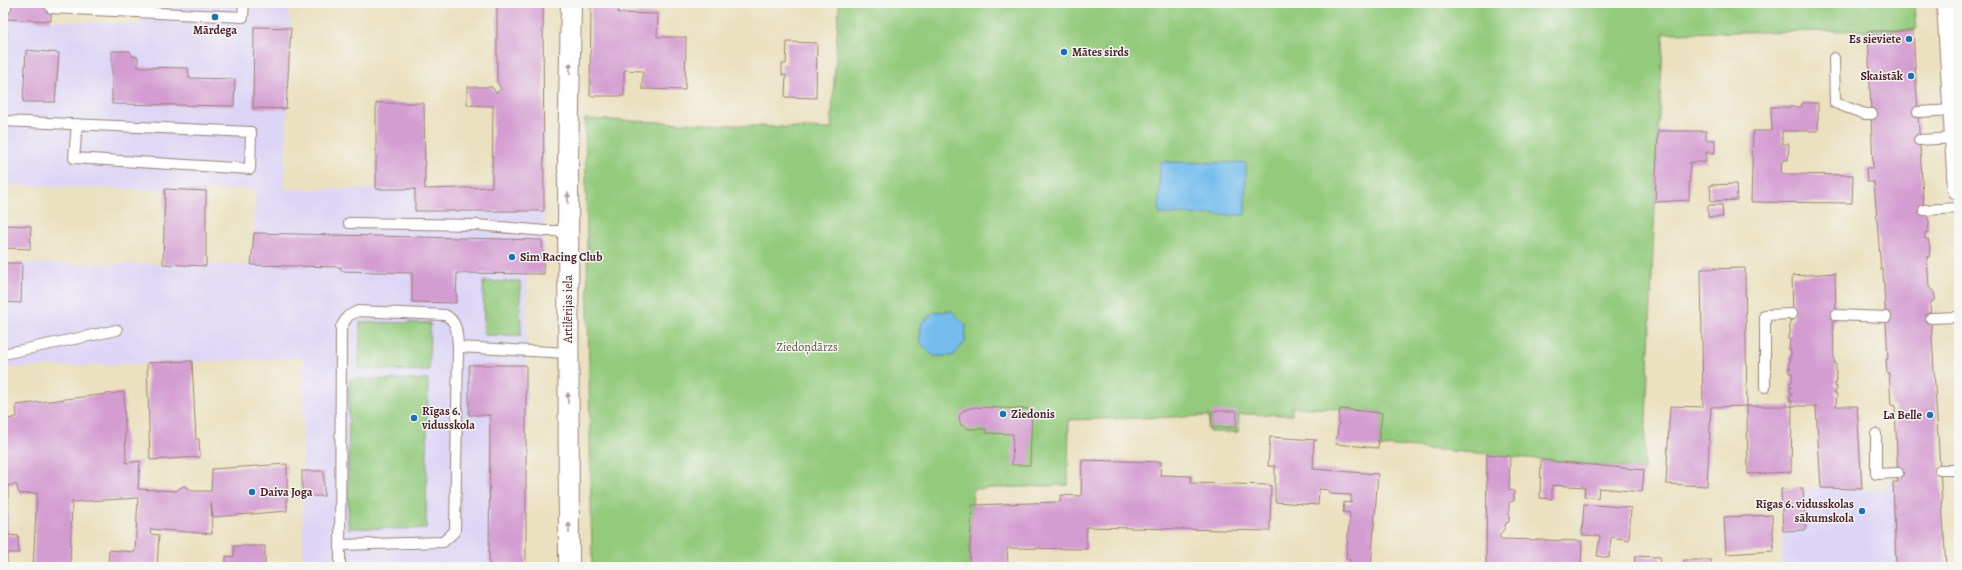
<svg xmlns="http://www.w3.org/2000/svg" width="1962" height="570" font-family="Alegreya,serif">
<style>
.built{fill:#ddd5f6}
.green{fill:#93ca7c;stroke:#6e7454}
.water{fill:#75bded;stroke:#606e8c}
.building{fill:#d49dd2}
.lines{fill:none;stroke-linecap:round;stroke-linejoin:round}
.lane-casing{stroke:#9a8076;stroke-width:12}
.street-casing{stroke:#9a8076;stroke-width:22}
.secondary-casing{stroke:#9a8076;stroke-width:24}
.lane{stroke:#fff;stroke-width:10}
.street{stroke:#fff;stroke-width:20}
.secondary{stroke:#fff;stroke-width:22}
.oneway{fill:#ae9aa0}
.poi-dot{fill:#1f6fb2;stroke:#f6f6f2;stroke-width:1.5}
.labels{text-anchor:middle;dominant-baseline:central;stroke-width:3;stroke-linejoin:round;paint-order:stroke}
.poi-label{font-size:12px;font-weight:bold;fill:#4a1f2b;stroke:#f6f6f2;text-anchor:start}
.street-label{font-size:12px;fill:#4a1f2b;stroke:#f6f6f2}
.park-label{font-size:12px;fill:#605243;stroke:#f6f6f2}
</style>
<rect width="100%" height="100%" fill="#f6f6f2"/>
<filter id="ink" filterUnits="userSpaceOnUse"><feTurbulence type="fractalNoise" baseFrequency=".025" numOctaves="2"/><feDisplacementMap in="SourceGraphic" scale="8" xChannelSelector="R" yChannelSelector="G"/><feConvolveMatrix kernelMatrix="1 2 1 2 8 2 1 2 1" color-interpolation-filters="sRGB"/></filter>
<filter id="wash" filterUnits="userSpaceOnUse"><feTurbulence type="fractalNoise" baseFrequency=".012" numOctaves="4" result="noise"/><feDisplacementMap in="SourceGraphic" scale="16" xChannelSelector="R" yChannelSelector="G"/><feGaussianBlur stdDeviation="0.9" result="paint"/><feColorMatrix in="noise" values="0 0 0 0 0 0 0 0 0 0 0 0 0 0 0 0 0 1.4 0 .05"/><feComposite in="paint" operator="in"/></filter>
<g filter="url(#wash)">
<rect width="100%" height="100%" fill="#ebe1c0"/>
<g class="built">
<path d="M142,3H287L291,28L284,189H442L544,186V274H527L526,567H303V358L3,368V263L251,265L256,189L206,191L3,185V19L141,24Z"/>
<path d="M1940,480L1946,567H1782L1783,531L1781,489L1821,488L1886,490V482Z"/>
</g>
<g class="green">
<path d="M839,3H1914L1916,30L1664,33L1658,131L1644,470L1487,454L1393,446L1378,448L1382,413L1340,409L1292,407V415L1239,414L1238,432H1209V416L1069,420L1068,485L973,489L969,567H592L585,119L831,129Z"/>
<path d="M520,281L521,335H484L483,282Z"/>
<path d="M360,322L430,323L429,371L359,369Z"/>
<path d="M349,379L428,380L426,529L348,528Z"/>
</g>
<g class="water">
<path d="M1160,162L1246,163L1245,215L1159,214Z"/>
<path d="M952,311L966,325L965,342L953,356H933L920,342L921,324L934,312Z"/>
</g>
<g id="blocks">
<g class="building">
<path d="M6,3H51V21L6,19L7,38H3V19H6Z"/>
<path d="M287,3H333V6L288,7Z"/>
<path d="M497,3H543L544,211H415V189H376V103H424L425,189L492,187L493,106L467,105V87H492L496,93L501,89L497,82Z"/>
<path d="M591,3H619L618,13L658,14L657,37H686L685,90L642,89L643,71L624,70V96H590Z"/>
<path d="M254,27L291,28L286,109L253,108Z"/>
<path d="M1868,31H1913L1924,213H1927L1929,222L1928,232H1925V239H1928L1930,248L1929,257H1927L1929,287L1934,292L1935,296V299L1930,304L1946,567H1896L1893,482H1898L1895,406L1891,405L1889,373H1887L1886,359H1888L1883,270H1881L1874,182H1867L1866,168H1873Z"/>
<path d="M787,42L817,43L816,98L785,97L786,75H782V64H786Z"/>
<path d="M26,50L59,53L55,102H23Z"/>
<path d="M112,51H130L132,56L138,57V67L188,68L189,78L235,79L234,106L112,104Z"/>
<path d="M1802,103H1818V131H1782V144H1789L1788,160H1782L1781,174L1853,175L1852,203L1751,202L1753,131H1772L1771,107H1802Z"/>
<path d="M1658,131H1706V140H1715V153L1706,152V162H1690L1689,200L1655,202Z"/>
<path d="M1736,184L1737,200L1711,201L1710,185Z"/>
<path d="M165,189L206,191V266L163,264Z"/>
<path d="M1708,205H1722L1723,217H1708Z"/>
<path d="M3,225L31,226L30,249L3,248Z"/>
<path d="M254,233L542,240L544,274L457,273L456,303L412,302V273L341,271V267L251,265Z"/>
<path d="M3,263H22L21,303L3,302Z"/>
<path d="M1745,268L1747,406H1792L1791,472L1748,474L1747,406L1711,407L1707,486L1666,484L1670,406L1703,407L1701,269Z"/>
<path d="M1835,273L1836,321H1833L1834,363H1836V375H1835L1837,383H1835V387L1837,386V390L1835,391V394H1837L1836,406H1857L1862,489L1821,488L1816,406H1792V401H1790V396H1792V393H1790V389L1792,387H1790V382H1792V373H1789V368H1791L1789,367V362L1791,360H1789V356H1791V350H1789L1790,339H1788V335H1790V320H1793L1792,276Z"/>
<path d="M192,361L196,439H199L200,457L150,460L147,363Z"/>
<path d="M469,365H526V567H489L490,415H469Z"/>
<path d="M3,368H5L4,415H3Z"/>
<path d="M124,392L126,463L140,461L138,489L176,491L184,486L193,491H211L212,469L287,464V511L213,517L211,502L212,534L151,529L150,534L159,535L157,567H101V563L108,564L109,550L135,552L138,498L72,502L70,567H33L37,493L20,494L18,491L17,485H8V535L18,536L19,553H7V567H3V420L17,417L16,405Z"/>
<path d="M974,407L1032,409L1030,465H1012L1013,434L986,433V429H969L961,425L959,418L960,414L964,410Z"/>
<path d="M1340,409L1382,413L1378,448L1336,444Z"/>
<path d="M1212,411H1237L1236,427H1211Z"/>
<path d="M1270,437L1317,440L1314,441L1313,469L1378,474L1371,567H1349L1350,559H1346L1350,513L1343,512L1344,502L1351,503V495L1329,494V490L1319,489L1318,505L1275,502V466H1268Z"/>
<path d="M1487,454L1510,456L1509,490L1514,491V501L1509,502V522L1506,523L1505,528L1500,534V539L1582,541L1581,567H1486Z"/>
<path d="M1082,460L1161,462L1160,475L1191,476V483L1271,485L1270,531L1086,527L1087,549L1007,548L1008,567H969L972,505L1060,502L1061,495L1081,496Z"/>
<path d="M1541,460L1644,470L1642,492L1599,488L1598,498L1584,496L1585,487L1552,485V499L1540,498Z"/>
<rect x="302" y="471" width="22" height="25"/>
<path d="M1803,488L1806,530L1783,531L1781,489Z"/>
<path d="M1584,504L1631,508L1629,540L1611,537L1609,558L1597,556L1600,536L1582,535Z"/>
<path d="M1772,515L1774,551L1726,554L1724,517Z"/>
<path d="M234,546H265V567H226V556L234,557Z"/>
<path d="M1635,556L1660,557L1659,567H1634Z"/>
<rect x="1684" y="560" width="27" height="7"/>
</g>
</g>
</g>
<g filter="url(#ink)">
<use href="#blocks" fill-opacity="0" stroke="#9a8076" stroke-width="1"/>
<g class="lines">
<defs>
<g id="lane">
<path d="M3,8H6"/>
<path d="M51,8L243,17L244,3"/>
<path d="M1834,58L1835,103L1865,114H1872"/>
<path d="M1918,112L1954,110"/>
<path d="M3,121L251,132L250,169L74,158L77,124"/>
<path d="M1919,140L1956,138"/>
<path d="M1924,210L1959,208"/>
<path d="M349,223L477,225L545,231H568"/>
<path d="M1836,315L1886,317"/>
<path d="M1931,318L1959,317"/>
<path d="M458,347L568,353"/>
<path d="M3,354L117,330"/>
<path d="M1765,387V315L1792,314"/>
<path d="M1876,434V474L1898,473"/>
<path d="M1940,470H1959"/>
<path d="M340,567L341,327L348,316L358,311L445,315C458,321 457,335 458,347L455,531L443,542L340,545"/>
</g>
<path id="street" d="M569,567L568,160L571,3"/>
<path id="secondary" d="M1948,3L1959,189"/>
</defs>
<use href="#lane" class="lane-casing"/>
<use href="#street" class="street-casing"/>
<use href="#secondary" class="secondary-casing"/>
<use href="#lane" class="lane"/>
<use href="#street" class="street"/>
<use href="#secondary" class="secondary"/>
</g>
<defs><path id="oneway-solid" d="M-6-.8H1V-3.2L6.5 0L1 3.2V.8H-6Z"/></defs>
<g class="oneway">
<use href="#oneway-solid" transform="translate(570 68) rotate(-89)"/>
<use href="#oneway-solid" transform="translate(568 198) rotate(-90)"/>
<use href="#oneway-solid" transform="translate(568 398) rotate(-90)"/>
<use href="#oneway-solid" transform="translate(569 528) rotate(-90)"/>
</g>
</g>
<g class="poi-dot">
<circle cx="215" cy="17" r="4"/>
<circle cx="1909" cy="39" r="4"/>
<circle cx="1064" cy="52" r="4"/>
<circle cx="1911" cy="76" r="4"/>
<circle cx="512" cy="257" r="4"/>
<circle cx="1003" cy="414" r="4"/>
<circle cx="1930" cy="415" r="4"/>
<circle cx="414" cy="418" r="4"/>
<circle cx="252" cy="492" r="4"/>
<circle cx="1862" cy="511" r="4"/>
</g>
<g class="labels">
<g class="poi-label">
<text x="215" y="30" text-anchor="middle">Mārdega</text>
<text x="1901" y="39" text-anchor="end">Es sieviete</text>
<text x="1072" y="52">Mātes sirds</text>
<text x="1903" y="76" text-anchor="end">Skaistāk</text>
<text x="520" y="257">Sim Racing Club</text>
<text x="422" y="411">Rīgas 6.<tspan x="422" dy="14">vidusskola</tspan></text>
<text x="1011" y="414">Ziedonis</text>
<text x="1922" y="415" text-anchor="end">La Belle</text>
<text x="260" y="492">Daiva Joga</text>
<text x="1854" y="504" text-anchor="end">Rīgas 6. vidusskolas<tspan x="1854" dy="14">sākumskola</tspan></text>
</g>
<g class="street-label">
<text transform="translate(568 309) rotate(-90)">Artilērijas iela</text>
</g>
<g class="park-label">
<text x="807" y="347">Ziedoņdārzs</text>
</g>
</g>
<rect width="1962" height="570" fill="none" stroke="#f6f6f2" stroke-width="16"/>
</svg>
